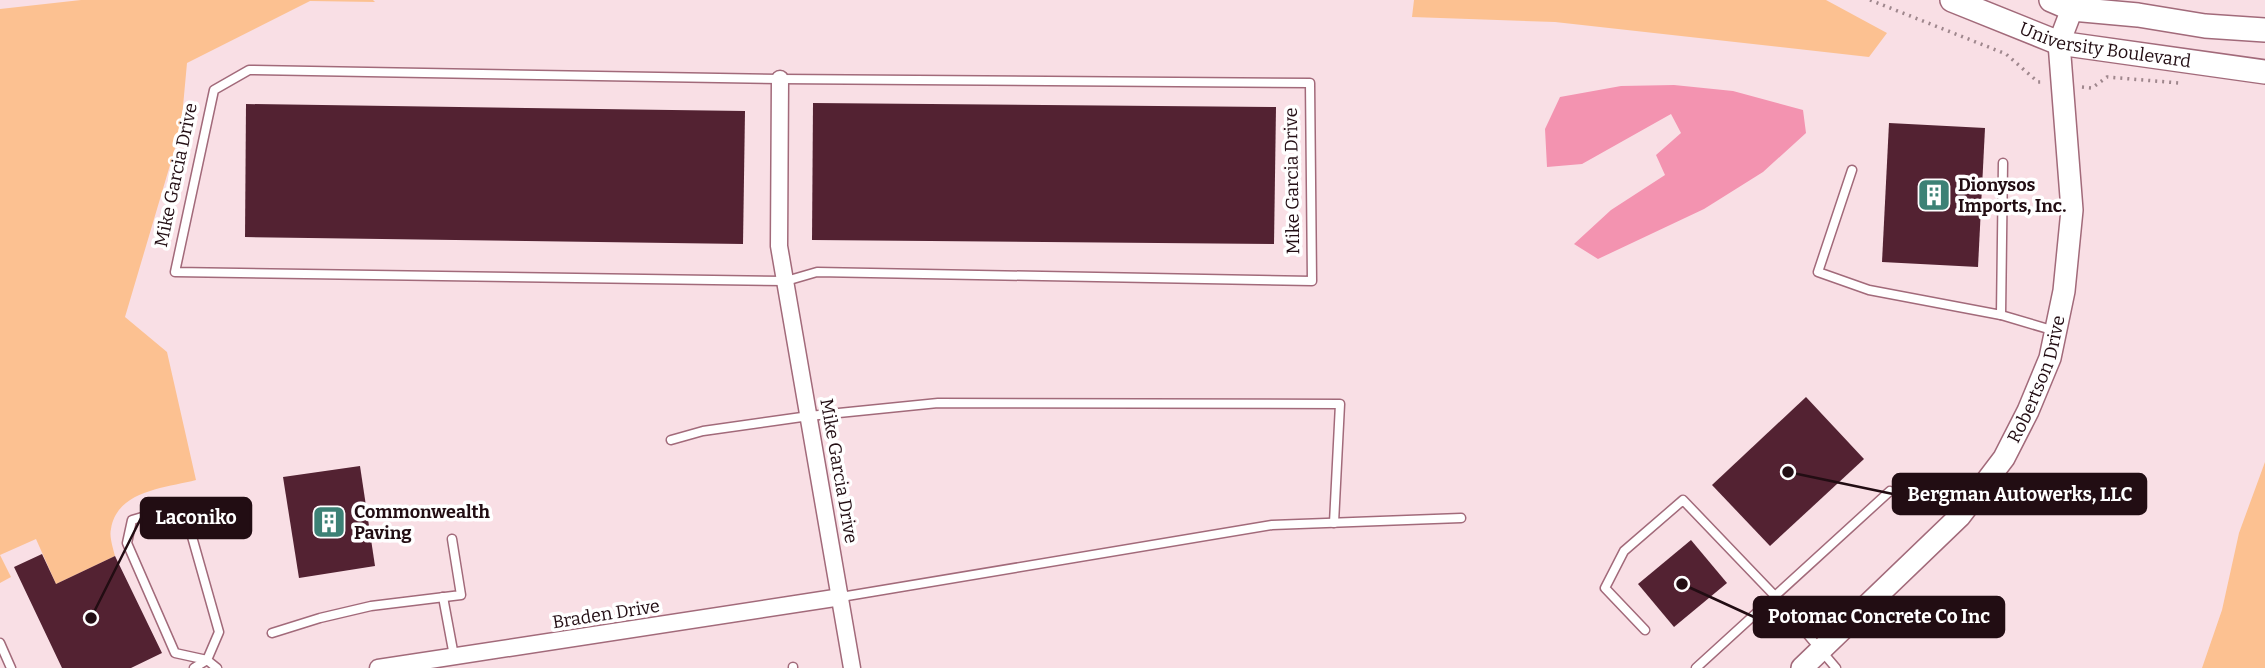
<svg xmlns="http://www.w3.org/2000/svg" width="2265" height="668" font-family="Bitter,serif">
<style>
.green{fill:#fcc191}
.water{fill:#f393b0}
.building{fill:#532232}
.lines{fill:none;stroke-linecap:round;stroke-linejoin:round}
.service-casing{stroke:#a26a7a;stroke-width:11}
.minor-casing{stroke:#a26a7a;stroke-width:19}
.tertiary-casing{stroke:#a26a7a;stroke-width:24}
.secondary-casing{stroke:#a26a7a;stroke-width:26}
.path{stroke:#9f878d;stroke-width:3.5;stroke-dasharray:2 5;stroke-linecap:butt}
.service{stroke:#fff;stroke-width:8}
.minor{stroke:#fff;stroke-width:16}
.tertiary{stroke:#fff;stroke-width:21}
.secondary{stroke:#fff;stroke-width:23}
.labels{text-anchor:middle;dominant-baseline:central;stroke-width:7;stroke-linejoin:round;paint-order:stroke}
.street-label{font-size:18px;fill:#220d13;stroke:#fff}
.poi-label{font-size:18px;font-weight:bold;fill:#220d13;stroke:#fff;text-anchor:start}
.leader{fill:none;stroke:#220d13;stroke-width:2.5}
.callout-dot{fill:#220d13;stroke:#fff;stroke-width:2.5}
.callout{fill:#220d13;stroke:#220d13;stroke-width:2.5}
.callout-label{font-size:19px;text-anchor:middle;font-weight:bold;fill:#fff}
</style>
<rect width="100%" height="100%" fill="#f9dfe5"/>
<g class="green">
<path d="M81,0H373L375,2L310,1L187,63L181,128L125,317L167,352L196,480C166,488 117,490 111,529C109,536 113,548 115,556L56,584L36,539L0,555L11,577L0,583V9Z"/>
<path d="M1414,0H1826L1887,33L1869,57L1555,22L1412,17Z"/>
<path d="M2265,462V668H2202L2222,610L2239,533Z"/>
</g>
<path class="water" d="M1674,85L1733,91L1803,110L1806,133L1763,172L1704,209L1598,259L1574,244L1611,210L1665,175L1656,155L1681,133L1671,114L1582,164L1547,167L1545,129L1560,97L1621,86Z"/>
<g class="building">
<path d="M813,103L1276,107L1274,244L812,240Z"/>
<path d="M246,104L745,111L743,244L245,237Z"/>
<path d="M1889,123L1985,128L1978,267L1882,262Z"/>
<path d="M1806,397L1864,459L1770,546L1712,485Z"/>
<path d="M360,466L375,566L299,578L283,477Z"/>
<path d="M1691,540L1727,583L1674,627L1638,584Z"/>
<path d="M42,554L56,584L115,556L162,653L131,668H62L14,567Z"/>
</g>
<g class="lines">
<defs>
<g id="service">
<path d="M249,70L780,79L1310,83L1312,281L817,272L786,281L175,272L214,90Z"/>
<path d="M1852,170L1818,272L1869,290L2001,315L2003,163"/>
<path d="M2001,315L2055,331"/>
<path d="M671,440L703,431L809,416L938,403L1340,404L1334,523"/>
<path d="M443,597L454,656"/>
<path d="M841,597L1272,525L1461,518"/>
<path d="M1645,630L1605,588L1624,551L1683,500L1775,596L1836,668"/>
<path d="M272,633L320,618L371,606L461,595L452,539"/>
<path d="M0,643L11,668"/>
<path d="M793,667V668"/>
<path d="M194,668L207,660L219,632L187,519L166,510L132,520L127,543L175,653L207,660L217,668"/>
<path d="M1696,668L1890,491"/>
</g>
<g id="minor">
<path d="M780,79L779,246L852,668"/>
<path d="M378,668L841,597"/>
</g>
<g id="tertiary">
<path id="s1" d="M1802,668L1960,516L2004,458L2028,411L2050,358L2064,291L2072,210L2059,43L2072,9"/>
</g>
<g id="secondary">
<path id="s2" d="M1952,0L2059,43L2265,72"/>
<path d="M2051,0L2072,9L2138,15L2205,26L2265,30"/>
</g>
</defs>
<use href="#service" class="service-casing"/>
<use href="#minor" class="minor-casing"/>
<use href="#tertiary" class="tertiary-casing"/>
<use href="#secondary" class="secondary-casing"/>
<g class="path">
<path d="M1870,0L2006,54L2038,82H2043"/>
<path d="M2082,87L2092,88L2107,77L2179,83"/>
</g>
<use href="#service" class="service"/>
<use href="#minor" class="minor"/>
<use href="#tertiary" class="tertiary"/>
<use href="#secondary" class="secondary"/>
</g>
<defs>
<symbol id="building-square" viewBox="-11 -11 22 22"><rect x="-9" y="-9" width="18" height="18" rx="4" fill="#3c8175" stroke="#fff"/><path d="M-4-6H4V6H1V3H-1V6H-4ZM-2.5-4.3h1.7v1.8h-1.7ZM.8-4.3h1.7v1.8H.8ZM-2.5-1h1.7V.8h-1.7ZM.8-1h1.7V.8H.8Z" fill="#fff"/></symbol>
</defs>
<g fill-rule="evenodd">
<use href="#building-square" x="1915" y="176" width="38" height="38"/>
<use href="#building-square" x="310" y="503" width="38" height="38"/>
</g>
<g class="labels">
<g class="street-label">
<text stroke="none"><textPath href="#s2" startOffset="161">University Boulevard</textPath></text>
<text transform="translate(176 175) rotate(-78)">Mike Garcia Drive</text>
<text transform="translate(1292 181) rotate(-91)">Mike Garcia Drive</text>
<text stroke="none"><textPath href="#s1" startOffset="378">Robertson Drive</textPath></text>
<text transform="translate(839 471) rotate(80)">Mike Garcia Drive</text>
<text transform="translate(606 614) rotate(-9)">Braden Drive</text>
</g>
<g class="poi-label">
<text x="1958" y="185">Dionysos<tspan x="1958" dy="21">Imports, Inc.</tspan></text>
<text x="354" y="512">Commonwealth<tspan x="354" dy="21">Paving</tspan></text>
</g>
</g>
<path class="leader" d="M1788 472L1893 494M91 618L141 518M1682 584L1754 617"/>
<g class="callout-dot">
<circle cx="1788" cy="472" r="7"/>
<circle cx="91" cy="618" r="7"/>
<circle cx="1682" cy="584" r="7"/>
</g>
<g class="callout">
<rect x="1893" y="474" width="253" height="40" rx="7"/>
<rect x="141" y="498" width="110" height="40" rx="7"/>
<rect x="1754" y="597" width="250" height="40" rx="7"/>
</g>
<g class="callout-label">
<text x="2020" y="501">Bergman Autowerks, LLC</text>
<text x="196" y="524">Laconiko</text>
<text x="1879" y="623">Potomac Concrete Co Inc</text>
</g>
</svg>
